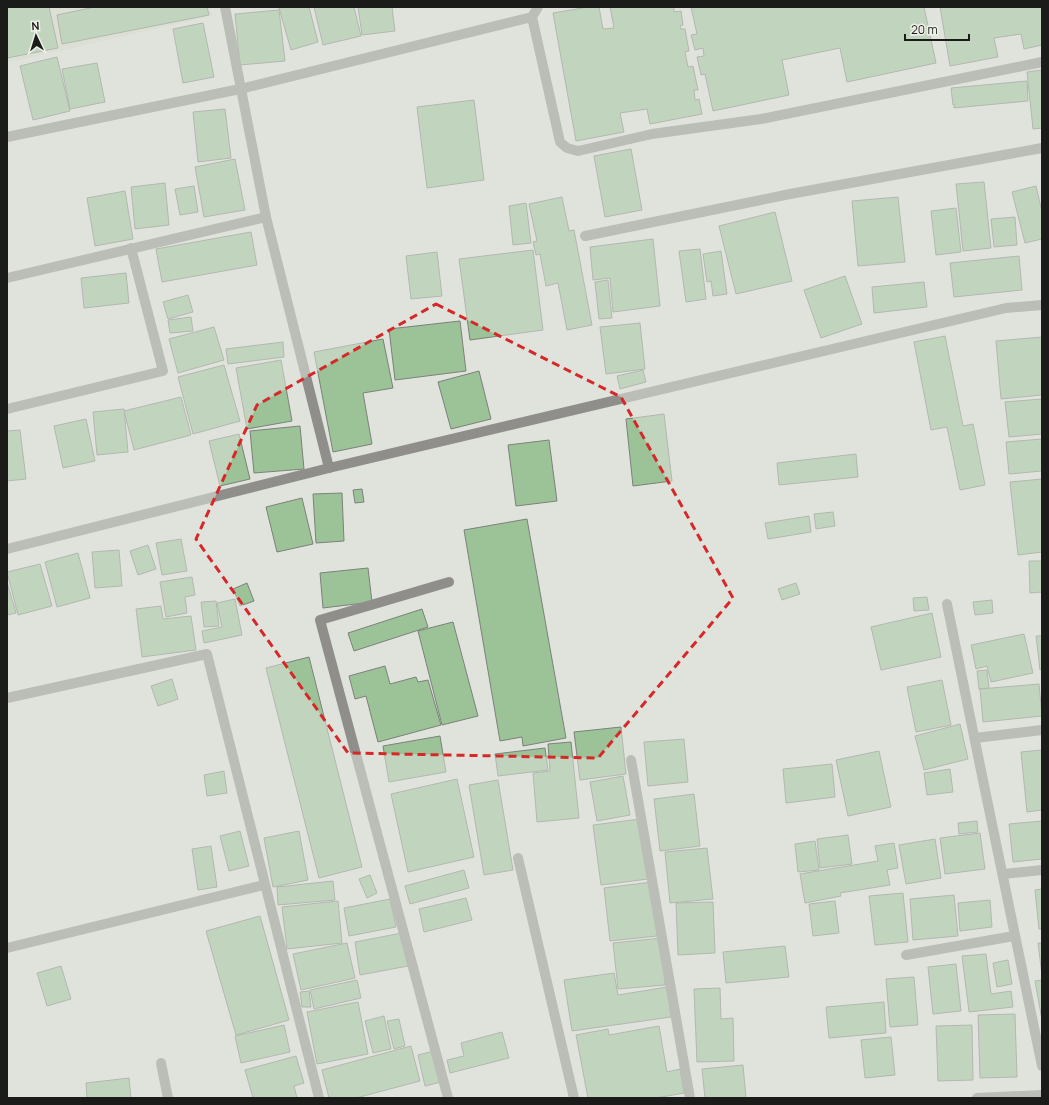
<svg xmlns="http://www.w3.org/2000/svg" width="1049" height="1105" font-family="Manrope,sans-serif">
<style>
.built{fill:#d4d9cb}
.building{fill:#9cc297;stroke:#7c817b}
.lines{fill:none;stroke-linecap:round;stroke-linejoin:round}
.minor{stroke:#8f8e8b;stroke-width:10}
.marked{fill:none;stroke:#d62828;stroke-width:3;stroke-dasharray:8 5;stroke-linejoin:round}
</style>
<rect width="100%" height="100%" fill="#e0e3dc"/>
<path class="built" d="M7,7H210L212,16L7,63Z"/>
<g class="building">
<path d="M7,7H49L58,48L7,58Z"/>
<path d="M95,7H207L209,15L62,44L57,15Z"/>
<path d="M284,7H309L318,42L291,50L279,8Z"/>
<path d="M314,7H354L361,36L323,45Z"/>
<path d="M358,7H392L395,31L362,35Z"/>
<path d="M588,7H599L603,29L614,28L610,7H674V12L681,11L683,25L680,26L681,29H685L689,51L685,52L688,67L693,66L698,90H694L695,100L699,99L702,114L650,124L647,109L620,113L624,132L576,141L553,13Z"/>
<path d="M691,7H924L936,63L847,82L840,48L782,60L789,95L713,111L705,74L701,75L697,57L704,56L703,48L695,50L691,35L697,34Z"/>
<path d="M940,7H1042V45L1024,49L1021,34L994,38L998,57L950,66Z"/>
<path d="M279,10L285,61L240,65L235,14Z"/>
<path d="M203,23L214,77L183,83L173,29Z"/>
<path d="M57,57L70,111L33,120L20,66Z"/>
<path d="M97,63L105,102L70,109L62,69Z"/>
<path d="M1042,70V128L1033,129L1027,72Z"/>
<path d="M1027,81L1028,101L954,108V104L953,105L951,88Z"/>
<path d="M474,100L484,180L427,188L417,107Z"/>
<path d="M225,109L231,158L198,162L193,112Z"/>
<path d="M631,149L642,210L605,217L594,156Z"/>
<path d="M235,159L245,210L204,217L195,167Z"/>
<path d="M984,182L991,248L963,251L956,184Z"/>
<path d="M165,183L169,225L135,229L131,187Z"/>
<path d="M194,186L198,212L180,215L175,189Z"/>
<path d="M1036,186L1042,212V239L1025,243L1012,192Z"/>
<path d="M125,191L133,239L95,246L87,198Z"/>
<path d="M562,197L569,231L574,230L592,325L567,330L558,283L546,286L540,254L536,255L533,242L537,241L529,204Z"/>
<path d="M898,197L905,262L858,266L852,201Z"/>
<path d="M526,203L531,243L513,245L509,206Z"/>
<path d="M956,208L961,252L936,255L931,211Z"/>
<path d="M775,212L792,281L736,294L719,226Z"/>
<path d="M1015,217L1017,245L994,247L991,219Z"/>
<path d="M251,232L257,265L162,282L156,249Z"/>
<path d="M653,239L660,306L613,312L610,278L593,280L590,247Z"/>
<path d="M700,249L706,299L686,302L679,251Z"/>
<path d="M533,250L543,330L470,340L459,259Z"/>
<path d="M721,251L727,294L713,296L711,281L707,282L703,254Z"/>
<path d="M437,252L442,296L411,299L406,256Z"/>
<path d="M1019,256L1022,290L954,297L950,263Z"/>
<path d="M126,273L129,303L84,308L81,278Z"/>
<path d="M845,276L862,324L821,338L804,290Z"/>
<path d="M608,280L612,318L599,319L595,282Z"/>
<path d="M924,282L927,307L874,313L872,287Z"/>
<path d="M188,295L193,312L168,319L163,302Z"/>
<path d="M191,317L193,331L170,333L168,320Z"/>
<path d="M460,321L466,371L395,380L389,329Z"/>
<path d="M640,323L645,369L606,374L600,327Z"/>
<path d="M214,327L224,360L178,373L169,339Z"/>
<path d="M945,336L963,426L973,424L985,485L960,490L947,427L931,430L914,342Z"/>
<path d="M1042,337V395L1001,399L996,341Z"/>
<path d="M383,339L393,388L363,393L372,444L333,452L314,352Z"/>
<path d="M283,342L284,357L228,364L226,349Z"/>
<path d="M281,360L292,421L247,429L236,368Z"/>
<path d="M224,365L240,421L193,434L178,377Z"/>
<path d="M643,370L646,382L620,389L617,376Z"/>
<path d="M479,371L491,419L451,429L438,382Z"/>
<path d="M181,397L191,435L134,450L124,411Z"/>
<path d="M1042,399V434L1009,437L1005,402Z"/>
<path d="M124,409L128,452L97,455L93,412Z"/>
<path d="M664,414L672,481L633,486L626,419Z"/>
<path d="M86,419L95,461L63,468L54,426Z"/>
<path d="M300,426L304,469L254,473L250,431Z"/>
<path d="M20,430L26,479L7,481V431Z"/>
<path d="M239,434L250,479L220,486L209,441Z"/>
<path d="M1042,439V471L1009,474L1006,442Z"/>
<path d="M549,440L557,501L516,506L508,445Z"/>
<path d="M856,454L858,477L779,485L777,463Z"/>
<path d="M1042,479V552L1018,555L1010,482Z"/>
<path d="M362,489L364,502L355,503L353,490Z"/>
<path d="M342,493L344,541L316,543L313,494Z"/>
<path d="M302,498L313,544L277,552L266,507Z"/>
<path d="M833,512L835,526L816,529L814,514Z"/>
<path d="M809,516L811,532L768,539L765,523Z"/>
<path d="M527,519L566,738L523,746L522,737L500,741L464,530Z"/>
<path d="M181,539L187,571L162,575L156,543Z"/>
<path d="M148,545L156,569L138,575L130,551Z"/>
<path d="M119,550L122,586L95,588L92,552Z"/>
<path d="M78,553L90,598L57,607L45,562Z"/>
<path d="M1029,561H1042V592L1030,593Z"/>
<path d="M40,564L52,606L18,615L7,572Z"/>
<path d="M368,568L372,602L323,608L320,573Z"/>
<path d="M192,577L195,595L185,597L187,613L166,617L160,582Z"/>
<path d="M7,582L16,613L7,615Z"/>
<path d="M247,583L254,601L240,606L233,589Z"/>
<path d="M796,583L800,594L782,600L778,589Z"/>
<path d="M927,597L929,610L914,611L913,598Z"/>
<path d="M235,599L242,635L204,643L202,631L222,627L217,603Z"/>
<path d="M992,600L993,613L975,615L973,602Z"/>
<path d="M216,601L219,626L204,627L201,602Z"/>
<path d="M161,606L163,619L191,616L196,650L142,657L136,609Z"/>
<path d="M422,609L428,627L354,651L348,633Z"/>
<path d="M932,613L941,657L881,670L871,627Z"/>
<path d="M453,622L478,716L442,725L418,631Z"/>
<path d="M1024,634L1033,673L991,682L987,666L976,669L971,645Z"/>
<path d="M1036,636H1042V669L1040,670Z"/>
<path d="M309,657L362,867L319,878L266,668Z"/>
<path d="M385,666L390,684L416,677L418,682L428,680L441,725L378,742L366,696L355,699L349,676Z"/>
<path d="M987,670L989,688L979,689L977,671Z"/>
<path d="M172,679L178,699L158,706L151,686Z"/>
<path d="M942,680L951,725L916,732L907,687Z"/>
<path d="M1039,684L1042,716L983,722L980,689Z"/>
<path d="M960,724L968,759L924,770L915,736Z"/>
<path d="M621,727L626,774L580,780L574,732Z"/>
<path d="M440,736L446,772L389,782L383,746Z"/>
<path d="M684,739L688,782L648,786L644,742Z"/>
<path d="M571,742L579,818L537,822L533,773L550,771L548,744Z"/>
<path d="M545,748L548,770L498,776L495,754Z"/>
<path d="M1042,750V810L1027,812L1021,752Z"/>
<path d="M879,751L891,807L848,816L836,760Z"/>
<path d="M832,764L835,797L786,803L783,769Z"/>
<path d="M950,769L953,792L927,795L924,773Z"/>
<path d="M224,771L227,793L207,796L204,775Z"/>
<path d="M623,776L630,815L597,821L590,782Z"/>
<path d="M457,779L474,857L408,872L391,794Z"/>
<path d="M498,780L513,870L484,875L469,785Z"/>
<path d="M694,794L700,846L660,851L654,799Z"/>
<path d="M640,819L648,879L601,885L593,825Z"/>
<path d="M977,821L978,832L959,834L958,823Z"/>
<path d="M1042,821V859L1013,862L1009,824Z"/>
<path d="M240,831L249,866L229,871L220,836Z"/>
<path d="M299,831L308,880L273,887L264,838Z"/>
<path d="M980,833L985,869L945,874L940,838Z"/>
<path d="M848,835L852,864L820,868L817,839Z"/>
<path d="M935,839L941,878L906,884L899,845Z"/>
<path d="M815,841L819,870L798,872L795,844Z"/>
<path d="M894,843L898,868L887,870L890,885L840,893L841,896L805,903L800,874L878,861L875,846Z"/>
<path d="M211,846L217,887L198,890L192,849Z"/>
<path d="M707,848L713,899L670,903L665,852Z"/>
<path d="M464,870L469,888L410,904L405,886Z"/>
<path d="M370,875L377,893L367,898L359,879Z"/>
<path d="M333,881L335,900L278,905L277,887Z"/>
<path d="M652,882L657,936L610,941L604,888Z"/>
<path d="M1042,889V929H1039L1035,890Z"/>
<path d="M903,893L908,942L875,945L869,896Z"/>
<path d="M954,895L958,936L913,940L910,899Z"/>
<path d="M466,898L472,920L424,932L419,909Z"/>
<path d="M390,899L396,927L349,936L344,908Z"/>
<path d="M990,900L992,927L960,931L958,903Z"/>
<path d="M338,901L342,943L287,949L282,907Z"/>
<path d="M835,901L839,933L813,936L809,904Z"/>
<path d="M713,902L715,953L678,955L676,903Z"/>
<path d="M260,916L289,1020L236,1035L206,931Z"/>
<path d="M402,933L408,966L360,975L355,942Z"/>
<path d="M661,938L665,985L618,989L613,943Z"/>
<path d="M347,943L355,978L301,990L293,954Z"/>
<path d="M1038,943H1042V975Z"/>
<path d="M785,946L789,977L726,983L723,952Z"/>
<path d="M986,954L991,994L1011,991L1013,1007L969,1012L962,956Z"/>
<path d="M1008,960L1012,984L997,987L993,963Z"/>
<path d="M956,964L961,1011L933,1014L928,967Z"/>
<path d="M61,966L71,999L47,1006L37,973Z"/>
<path d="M614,973L618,995L667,987L671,1017L572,1031L564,980Z"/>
<path d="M914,977L918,1025L890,1027L886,979Z"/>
<path d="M357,980L361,998L314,1009L310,990Z"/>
<path d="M1042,980V1020L1035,981Z"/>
<path d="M720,988L721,1019L733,1018L734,1061L697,1062L694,989Z"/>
<path d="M309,991L311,1007H302L300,992Z"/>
<path d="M358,1002L368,1054L317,1064L307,1012Z"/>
<path d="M884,1002L886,1033L829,1038L826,1007Z"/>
<path d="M1015,1014L1017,1077L980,1078L978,1015Z"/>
<path d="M384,1016L391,1049L373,1053L365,1021Z"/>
<path d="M399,1019L405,1046L394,1049L387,1021Z"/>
<path d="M284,1025L290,1052L241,1063L235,1036Z"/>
<path d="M972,1025L973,1080L938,1081L936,1026Z"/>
<path d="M659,1026L667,1072L680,1069L684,1093L656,1098H588L576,1035L608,1029L609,1035Z"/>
<path d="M502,1032L509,1058L450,1073L447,1060L464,1056L461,1043Z"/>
<path d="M891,1037L895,1075L865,1078L861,1040Z"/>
<path d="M411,1046L420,1081L356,1098H329L322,1070Z"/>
<path d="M434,1051L441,1082L425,1086L418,1055Z"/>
<path d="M296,1056L304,1083L294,1086L297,1098H253L245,1070Z"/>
<path d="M743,1065L746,1098H705L702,1069Z"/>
<path d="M129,1078L131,1098H87L86,1083Z"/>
</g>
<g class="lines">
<g class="minor">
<path d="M225,7L266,217L329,468L1006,308L1042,305"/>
<path d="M538,7L532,17L560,142L567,148L578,151L652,134L761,119L1042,62"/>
<path d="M7,137L240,89L532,17"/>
<path d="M585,236L790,194L1042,148"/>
<path d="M7,278L266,217"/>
<path d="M7,409L163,371L131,248"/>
<path d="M7,549L329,468"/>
<path d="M947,604C979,758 1009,912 1042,1066"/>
<path d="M7,698L207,654L319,1098"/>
<path d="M975,738L1042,730"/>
<path d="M631,760L690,1098"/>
<path d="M518,858L574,1098"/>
<path d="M1003,874L1042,870"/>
<path d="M7,948L264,885"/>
<path d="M906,955L1014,936"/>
<path d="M161,1063L168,1098"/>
<path d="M448,1098L320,620L449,582"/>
<path d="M977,1098L1042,1095"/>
</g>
</g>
<path d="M0 0H1049V1105H0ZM436,304L621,397L733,598L598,758L348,753L196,539L257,405Z" fill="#e0e3dc" fill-opacity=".55" fill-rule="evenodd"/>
<path class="marked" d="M436,304L621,397L733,598L598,758L348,753L196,539L257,405Z"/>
<rect width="1049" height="1105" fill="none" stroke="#1b1c19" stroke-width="16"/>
<g transform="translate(36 36) rotate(356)" stroke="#eef0e9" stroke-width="3" paint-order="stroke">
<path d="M0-3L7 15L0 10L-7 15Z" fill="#1b1c19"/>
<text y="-6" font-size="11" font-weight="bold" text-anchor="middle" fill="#1b1c19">N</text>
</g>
<path d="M905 34v6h64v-6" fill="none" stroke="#1b1c19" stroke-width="2"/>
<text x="911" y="34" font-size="12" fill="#1b1c19" stroke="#eef0e9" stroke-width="3" paint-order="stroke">20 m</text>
</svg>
